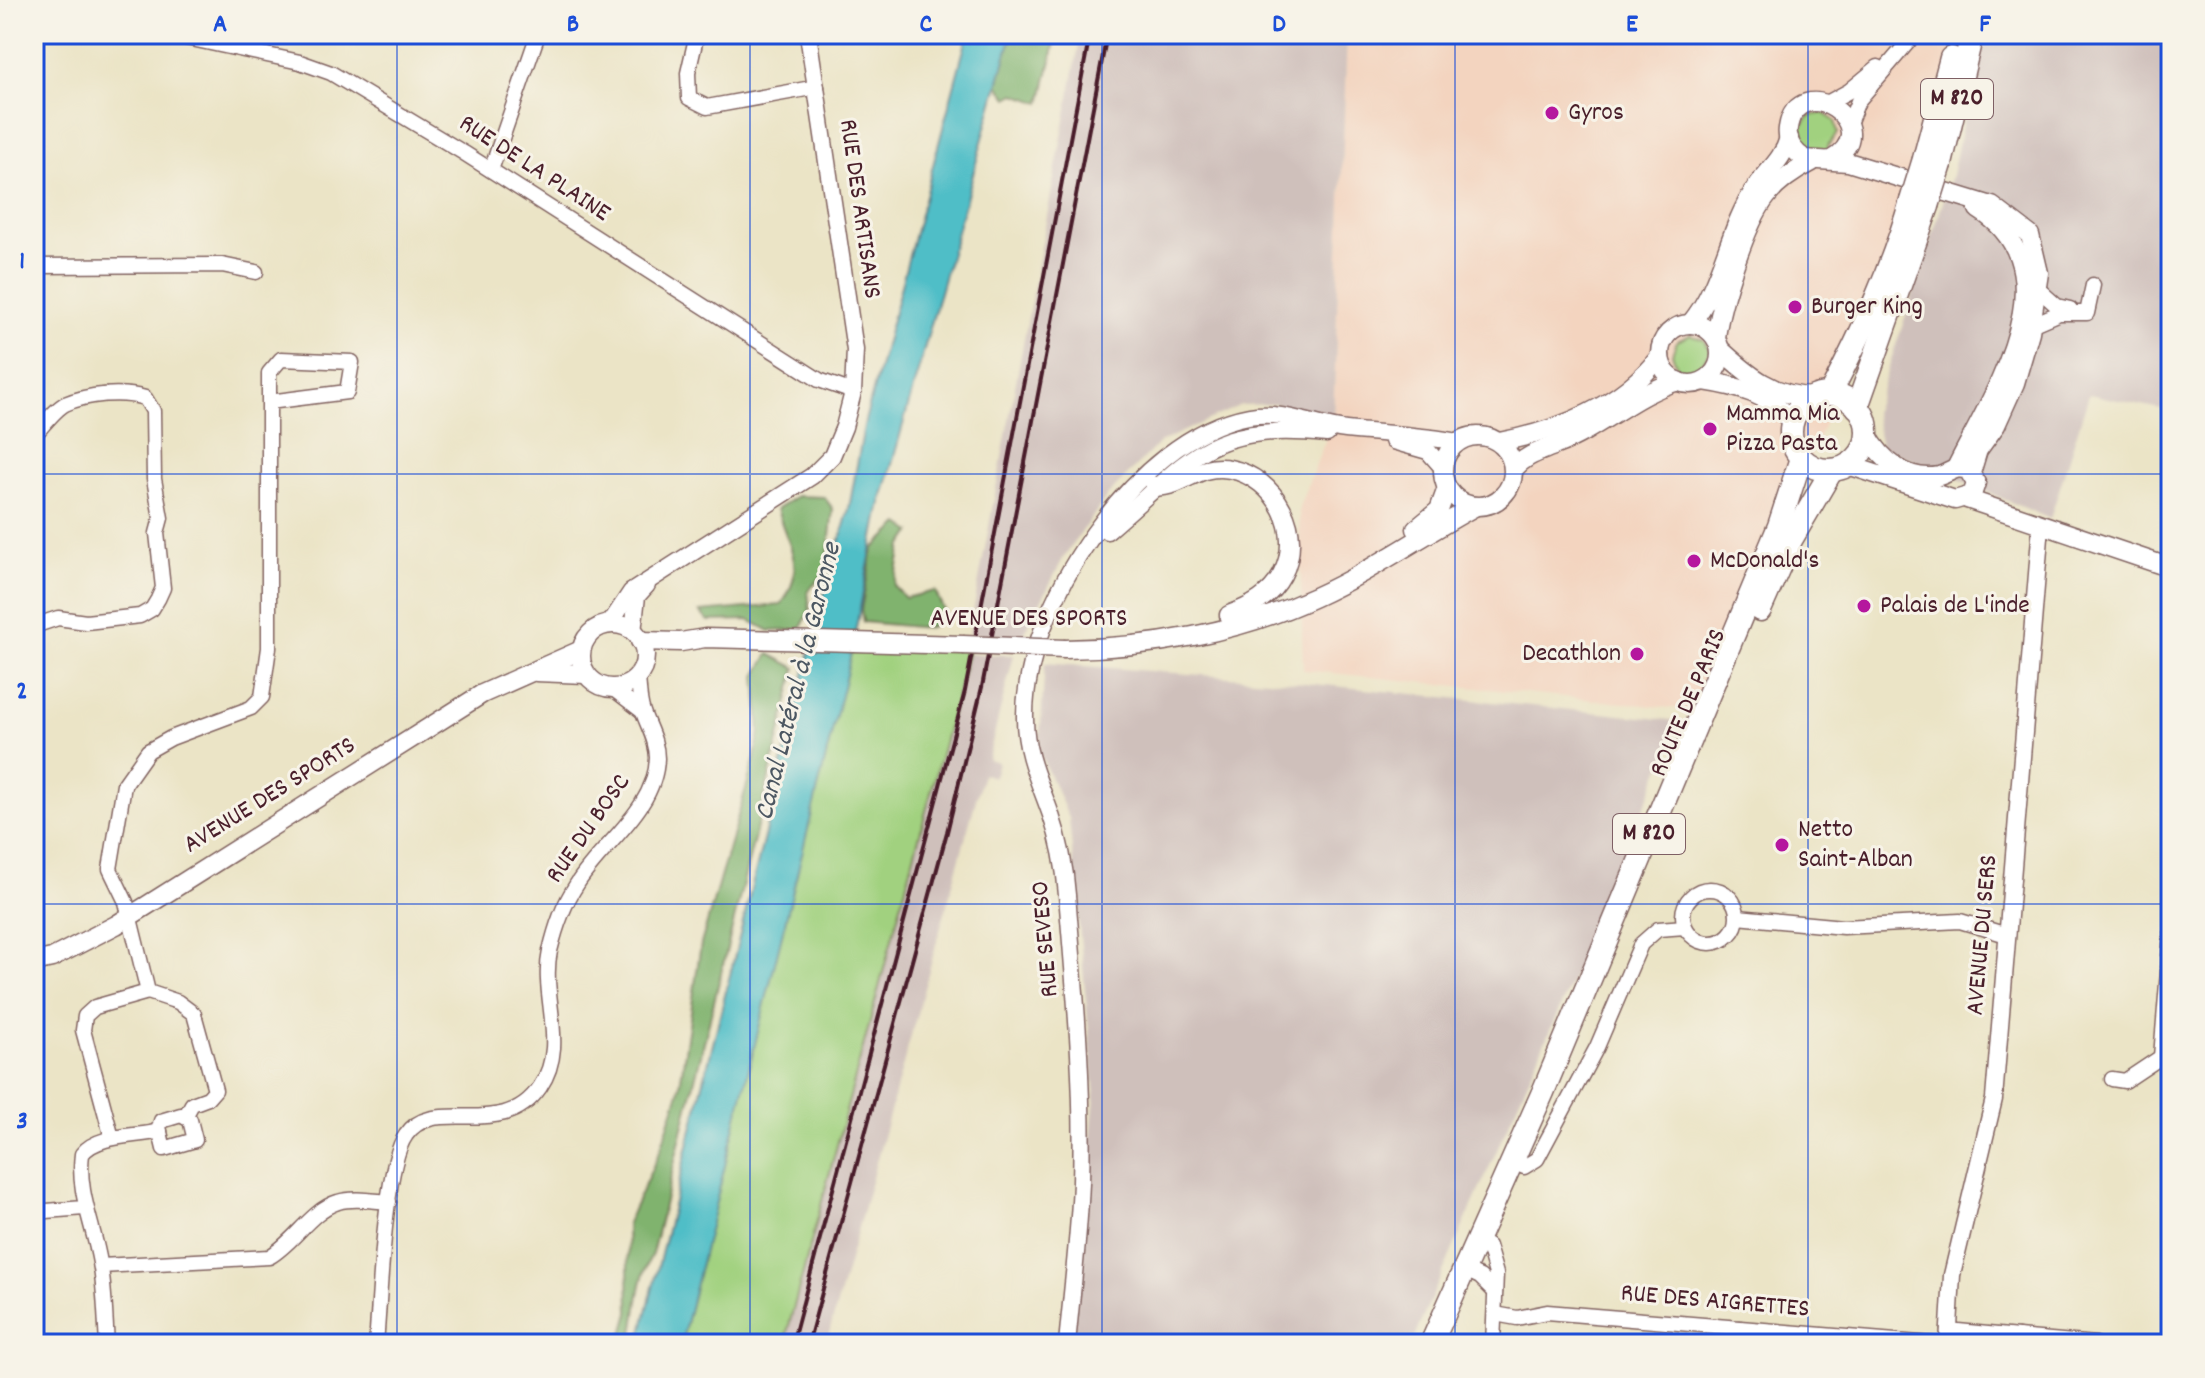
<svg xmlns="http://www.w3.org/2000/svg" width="2205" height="1378" font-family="Dekko,sans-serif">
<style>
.built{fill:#f3d4bf}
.industrial{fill:#cfc0bb}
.green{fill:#a1d17f;stroke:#767855;stroke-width:2}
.forest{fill:#80b36e;stroke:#65694c;stroke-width:2}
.water{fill:#50bec7;stroke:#4d6e79;stroke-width:2}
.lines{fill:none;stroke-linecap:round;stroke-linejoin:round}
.minor-casing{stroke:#826461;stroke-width:17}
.tertiary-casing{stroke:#826461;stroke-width:19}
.secondary-casing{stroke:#826461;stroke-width:21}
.primary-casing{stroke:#826461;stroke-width:25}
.minor{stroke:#fff;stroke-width:14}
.tertiary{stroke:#fff;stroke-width:16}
.secondary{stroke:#fff;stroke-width:18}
.primary{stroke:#fff;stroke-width:22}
.rail{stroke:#4a1f2b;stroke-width:4}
.secondary-bridge-casing{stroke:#826461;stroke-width:21;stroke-linecap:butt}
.primary-bridge-casing{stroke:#826461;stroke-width:25;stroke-linecap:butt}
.secondary-bridge{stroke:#fff;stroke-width:18}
.primary-bridge{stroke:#fff;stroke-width:22}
.grid{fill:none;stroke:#1d4ed8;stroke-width:2;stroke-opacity:0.55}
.poi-dot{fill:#b5179e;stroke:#f7f3e8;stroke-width:3}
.labels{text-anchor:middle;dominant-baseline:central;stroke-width:6;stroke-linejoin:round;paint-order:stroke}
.shield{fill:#f7f3e8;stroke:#7e5f64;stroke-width:2}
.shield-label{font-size:24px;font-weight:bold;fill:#4a1f2b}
.poi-label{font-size:26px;fill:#4a1f2b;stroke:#f7f3e8;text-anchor:start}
.street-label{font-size:26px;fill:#4a1f2b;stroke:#f7f3e8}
.water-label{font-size:28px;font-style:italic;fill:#4c5762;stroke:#f7f3e8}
.neatline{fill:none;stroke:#1d4ed8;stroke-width:3}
.grid-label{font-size:26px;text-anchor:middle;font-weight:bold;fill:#1d4ed8}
</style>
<rect width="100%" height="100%" fill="#f7f3e8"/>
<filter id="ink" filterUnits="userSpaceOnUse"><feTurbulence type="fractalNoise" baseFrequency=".0125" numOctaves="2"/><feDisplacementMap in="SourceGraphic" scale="16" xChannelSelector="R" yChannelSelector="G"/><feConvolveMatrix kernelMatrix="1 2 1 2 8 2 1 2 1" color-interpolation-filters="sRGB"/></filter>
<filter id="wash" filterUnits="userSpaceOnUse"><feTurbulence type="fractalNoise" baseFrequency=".006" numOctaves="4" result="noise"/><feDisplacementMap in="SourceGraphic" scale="32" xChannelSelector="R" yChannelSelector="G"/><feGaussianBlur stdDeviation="1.8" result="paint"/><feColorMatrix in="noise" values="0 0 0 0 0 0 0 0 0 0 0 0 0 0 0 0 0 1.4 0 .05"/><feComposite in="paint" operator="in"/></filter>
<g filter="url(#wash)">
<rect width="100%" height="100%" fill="#ebe4c6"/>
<path class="built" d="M1347,34H1958L1895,259L1701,711L1303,670L1299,507L1333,421Z"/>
<g class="industrial">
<path d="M1081,34H1347L1333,421L1275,404L1241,405L1160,442L1107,496L1064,557L1022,637L969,634Z"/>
<path d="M1981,34H2171V411L2089,394L2050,519L1881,446L1874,412L1952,175Z"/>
<path d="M968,654L1014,655L988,759L998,762L994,777L983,774L826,1344H784Z"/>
<path d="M1045,663L1295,682L1680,721L1582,958L1411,1344H1071L1095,1096L1069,818L1039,752Z"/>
</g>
<g class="green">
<path d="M1823,113L1835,121L1838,133L1828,145V150L1813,151L1802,142L1801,127L1809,116Z"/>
<path d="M1690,335L1703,339L1710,351L1700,366V371L1691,373L1677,367L1672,354L1677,341Z"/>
<path d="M852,642L970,646L784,1344H681Z"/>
</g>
<g class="forest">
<path d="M1012,34H1057L1041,103L1015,94L1008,98L998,84Z"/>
<path d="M797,496L824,497L833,509L826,572L808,591L810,610L800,630L770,631L749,620L708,621L700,612L781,605C808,567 788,548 777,509Z"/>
<path d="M900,524L912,532L902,547L894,586L905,598L935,591L947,617L928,628L863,622L861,609L873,549Z"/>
<path d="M769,654L796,668L652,1254C637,1281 638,1313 631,1344H620L629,1313L627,1223L660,1151L679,1092L701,944L755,757L760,732L756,676Z"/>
</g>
<path class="water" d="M968,34H1012L880,507L849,663L681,1344H639L821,606L849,509L865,421Z"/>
</g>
<g filter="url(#ink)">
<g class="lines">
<defs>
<g id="minor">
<path d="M168,34L300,62L331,73L464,153L819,380L853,392"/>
<path d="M697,34L688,73L689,98L707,107L817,87"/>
<path d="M34,35L36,34"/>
<path d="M1827,103L1849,91L1878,67"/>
<path d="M1848,126L1858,101L1915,34"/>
<path d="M491,170L538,34"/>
<path d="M34,266L222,265L256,272"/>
<path d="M2038,289L2057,306L2070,309"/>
<path d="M2031,325L2059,313H2087L2093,285"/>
<path d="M34,435C43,426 54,410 65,404C88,394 122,391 145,398L153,411L154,479L161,518L157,533L163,588L158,599L152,609L140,616L86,622L58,618L34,626"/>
<path d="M612,688L642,711"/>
<circle cx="1710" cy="916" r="27"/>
<path d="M1738,917L1843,927L1960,921L2007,935"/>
<path d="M2171,934L2161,1057L2171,1069"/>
<path d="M148,992L178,1002L194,1014L215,1090L208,1098L192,1104L185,1117"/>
<path d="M2112,1079L2125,1081L2161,1057"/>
<path d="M181,1115L190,1120L195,1140L164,1149L159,1128L161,1121Z"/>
<path d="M112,1138L83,1030L85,1016L95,1007L148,992L126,902L110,869L124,785L148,751L171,738L251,708L262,697L269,648V373L281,359L352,362L347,392L269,402"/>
<path d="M1513,1162L1524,1167L1537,1159L1597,1047L1641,944L1658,929L1685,927"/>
<path d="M34,1212L84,1208"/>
<path d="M1478,1241L1488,1246L1496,1274L1493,1344"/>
<path d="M101,1266L269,1257C294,1243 311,1210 338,1202C353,1197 374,1201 389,1202"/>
<path d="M1465,1270L1480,1277L1495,1292"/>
<path d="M1495,1314L1517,1318L1547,1312L1932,1344"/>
<path d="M1948,1330L2018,1337L2020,1344"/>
<path d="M2018,1337L2096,1344"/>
<path d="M107,1344C105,1317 105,1289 100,1263C94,1226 77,1192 82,1154C97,1134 137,1137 160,1131"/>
<path d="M376,1344C380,1300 384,1165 406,1135C433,1094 502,1143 540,1087C569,1045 540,996 550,951C556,926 563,905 577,884C602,844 656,809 657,758C657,741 648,727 643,712C639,701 639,687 638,676"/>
<path d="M1739,1344L1740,1328"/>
</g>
<g id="tertiary">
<path d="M1393,441L1428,451L1443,468"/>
<path d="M1107,531C1192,459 1205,422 1327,434"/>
<path d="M609,625L631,592L812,476L832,456L844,427L853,392L855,350L808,34"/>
<path d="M633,632L637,596L647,585"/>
<path d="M1067,1344C1072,1290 1079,1236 1081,1182C1084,1086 1075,990 1067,895C1065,868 1060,841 1051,815C1040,783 1025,754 1025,719C1023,608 1135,437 1249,416C1284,410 1312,426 1346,430C1384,434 1421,435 1458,442"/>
<path d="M1948,1344L1952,1275L1994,1099L2041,525"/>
</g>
<g id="secondary">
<path d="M1831,160C1889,126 1797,68 1788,128C1786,141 1794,152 1805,159L1848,162L1992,206L2030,235L2039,273L2030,332L2015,383L1996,425L1978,450L1971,473"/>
<circle cx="1690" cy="354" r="30"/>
<path d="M1690,324C1723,285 1727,231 1755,189C1767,171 1783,160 1789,138"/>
<path d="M1716,338C1720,303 1746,222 1767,196C1779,181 1796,170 1812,162"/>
<path d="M1720,349C1748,375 1774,397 1814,397"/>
<path d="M1704,381C1737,386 1770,394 1792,422"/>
<circle cx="1478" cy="471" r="35"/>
<path d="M1499,442C1559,431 1622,406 1660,356"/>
<path d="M1848,465L1955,500L1972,495L1976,483L1968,470C1954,465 1951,473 1939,476C1907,482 1881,460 1867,434"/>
<path d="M1956,468C1992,395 2076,270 1978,209"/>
<path d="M1514,469C1525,455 1540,452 1556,445C1599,429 1634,394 1678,381"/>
<path d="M1154,486C1180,490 1198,462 1230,469C1276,478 1305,532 1282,575C1271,596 1251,607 1229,615"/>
<path d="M1967,499L2171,568"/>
<path d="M1416,529L1439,510L1447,488"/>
<circle cx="613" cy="656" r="32"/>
<path d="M640,641L681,642L705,638L963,645"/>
<path d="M1065,649C1149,648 1238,633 1315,597C1370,572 1421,536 1474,507"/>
<path d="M536,672L586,674"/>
<path d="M34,962L52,958L116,925L482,694L581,650"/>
</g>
<g id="primary">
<path d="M1924,159L1951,58"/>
<path d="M1941,164L1972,34"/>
<circle cx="1829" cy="432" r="38"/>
<path d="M1830,394C1863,331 1891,270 1911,201"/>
<path d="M1857,407L1928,206"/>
<path d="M1760,610L1791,540L1832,470"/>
<path d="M1431,1344L1543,1092L1779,526L1801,458"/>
</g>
</defs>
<use href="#minor" class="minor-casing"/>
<use href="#tertiary" class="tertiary-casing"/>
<use href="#secondary" class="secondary-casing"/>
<use href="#primary" class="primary-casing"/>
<use href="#minor" class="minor"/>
<use href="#tertiary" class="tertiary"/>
<use href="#secondary" class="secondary"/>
<use href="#primary" class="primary"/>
<g class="rail">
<path d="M792,1344L965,691L1090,34"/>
<path d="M808,1344L947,832L982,687L1107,34"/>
</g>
<defs>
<path id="secondary-bridge" d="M963,645L1065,649"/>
<g id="primary-bridge">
<path d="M1911,201L1924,159"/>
<path d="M1928,206L1941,164"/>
</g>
</defs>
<use href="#secondary-bridge" class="secondary-bridge-casing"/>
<use href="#primary-bridge" class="primary-bridge-casing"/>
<use href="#secondary-bridge" class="secondary-bridge"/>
<use href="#primary-bridge" class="primary-bridge"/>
</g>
</g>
<path class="grid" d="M397,34V1344M750,34V1344M1102,34V1344M1455,34V1344M1808,34V1344M34,474H2171M34,904H2171"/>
<g class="poi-dot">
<circle cx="1552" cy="113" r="8"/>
<circle cx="1795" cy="307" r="8"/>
<circle cx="1710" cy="429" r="8"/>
<circle cx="1694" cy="561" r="8"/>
<circle cx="1864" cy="606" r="8"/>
<circle cx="1637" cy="654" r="8"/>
<circle cx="1782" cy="845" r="8"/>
</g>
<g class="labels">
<g class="shield">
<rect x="1921" y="79" width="72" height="40" rx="6"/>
<rect x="1613" y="814" width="72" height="40" rx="6"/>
</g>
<g class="shield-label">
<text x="1957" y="99">M 820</text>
<text x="1649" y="834">M 820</text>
</g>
<g class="poi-label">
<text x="1568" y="113">Gyros</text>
<text x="1811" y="307">Burger King</text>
<text x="1726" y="414">Mamma Mia<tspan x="1726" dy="30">Pizza Pasta</tspan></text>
<text x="1710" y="561">McDonald's</text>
<text x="1880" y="606">Palais de L'inde</text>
<text x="1621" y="654" text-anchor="end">Decathlon</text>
<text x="1798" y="830">Netto<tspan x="1798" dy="30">Saint-Alban</tspan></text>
</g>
<g class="street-label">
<text transform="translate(534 169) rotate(33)">RUE DE LA PLAINE</text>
<text transform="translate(859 209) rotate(82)">RUE DES ARTISANS</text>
<text x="1029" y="619">AVENUE DES SPORTS</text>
<text transform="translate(1689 703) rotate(-67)">ROUTE DE PARIS</text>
<text transform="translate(270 796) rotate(-32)">AVENUE DES SPORTS</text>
<text transform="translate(589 829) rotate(-55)">RUE DU BOSC</text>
<text transform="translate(1983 935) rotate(-85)">AVENUE DU SERS</text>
<text transform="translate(1046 939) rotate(-95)">RUE SEVESO</text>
<text transform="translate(1715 1302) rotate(5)">RUE DES AIGRETTES</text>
</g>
<g class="water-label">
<text transform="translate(800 682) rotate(-76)">Canal Latéral à la Garonne</text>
</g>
</g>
<rect width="2205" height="1378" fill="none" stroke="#f7f3e8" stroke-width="88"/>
<rect x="44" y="44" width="2117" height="1290" class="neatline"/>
<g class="grid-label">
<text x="220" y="31">A</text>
<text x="573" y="31">B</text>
<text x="926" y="31">C</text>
<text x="1279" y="31">D</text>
<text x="1632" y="31">E</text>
<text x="1985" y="31">F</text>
<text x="22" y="268">1</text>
<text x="22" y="698">2</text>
<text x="22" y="1128">3</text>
</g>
</svg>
